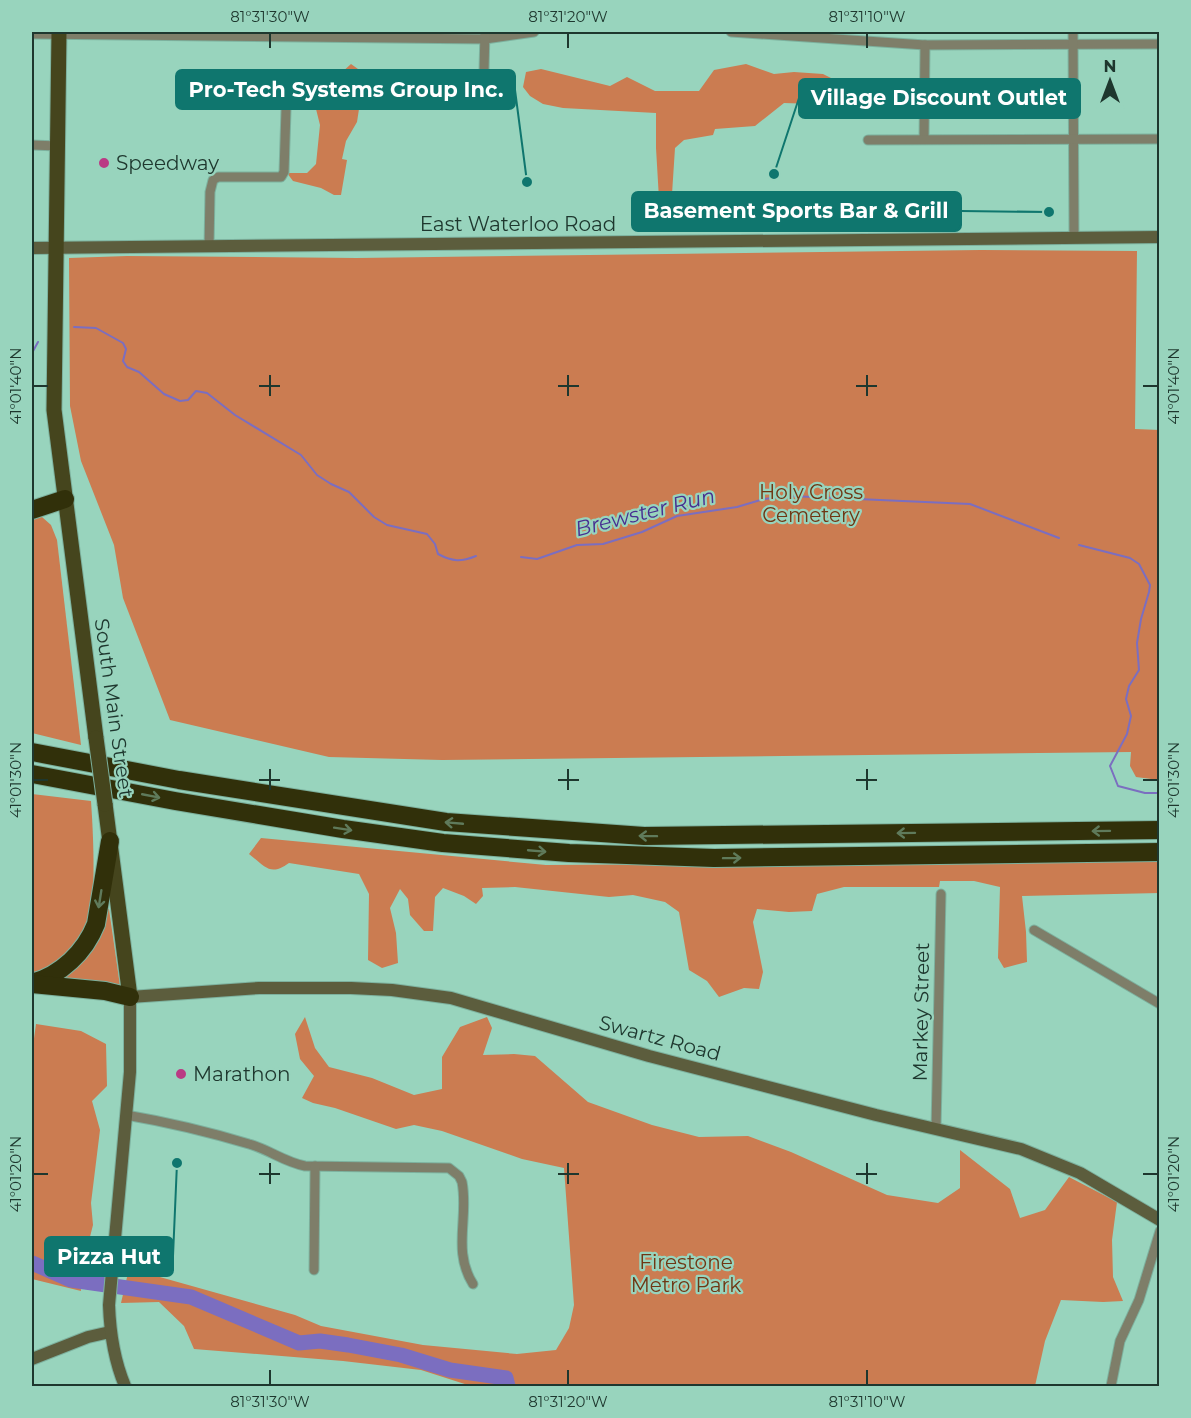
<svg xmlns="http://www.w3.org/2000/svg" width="1191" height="1418" font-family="Montserrat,sans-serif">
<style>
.green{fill:#cb7c51}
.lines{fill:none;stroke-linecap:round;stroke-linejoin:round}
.stream{stroke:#7b6ec0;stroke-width:2}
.river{stroke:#7b6ec0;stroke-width:15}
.street-casing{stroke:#7db19e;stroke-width:11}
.secondary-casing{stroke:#7db19e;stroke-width:14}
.primary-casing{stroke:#7db19e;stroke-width:17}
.highway-casing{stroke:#7db19e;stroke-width:20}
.street{stroke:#7e7e69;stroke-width:9}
.secondary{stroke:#5c5d3d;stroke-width:12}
.primary{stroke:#45451d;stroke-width:15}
.highway{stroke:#31300a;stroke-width:18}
.primary-bridge-casing{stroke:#7db19e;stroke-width:17;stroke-linecap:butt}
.primary-bridge{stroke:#45451d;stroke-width:15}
.oneway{stroke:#5f7a5b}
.ticks{fill:none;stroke:#1e372e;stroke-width:2}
.poi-dot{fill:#ba3a84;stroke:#98d4bd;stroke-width:2}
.labels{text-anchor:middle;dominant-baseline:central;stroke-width:4.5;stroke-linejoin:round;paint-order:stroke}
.poi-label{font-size:20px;fill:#1e372e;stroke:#98d4bd;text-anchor:start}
.street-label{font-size:20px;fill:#1e372e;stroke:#98d4bd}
.park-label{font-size:20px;fill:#6f3714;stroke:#98d4bd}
.water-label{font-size:21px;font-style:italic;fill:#472f91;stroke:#98d4bd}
.leader{fill:none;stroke:#0f766e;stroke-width:2}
.callout-dot{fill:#0f766e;stroke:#98d4bd;stroke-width:2}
.callout{fill:#0f766e;stroke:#0f766e;stroke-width:2}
.callout-label{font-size:21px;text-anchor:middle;font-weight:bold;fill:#fff}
.neatline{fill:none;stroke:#1e372e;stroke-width:2}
.ticks-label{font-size:15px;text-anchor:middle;fill:#1e372e}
</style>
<rect width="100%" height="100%" fill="#98d4bd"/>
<g class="green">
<path d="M351,64L358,69L361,96L357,122L346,141L342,159L347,160L341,195H334L321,188L293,181L287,173H307L316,164L320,125L316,109L297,105H275L266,86L291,84L326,92L340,74Z"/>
<path d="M746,64L774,74L794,72L823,74L843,84L867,93L874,102L871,108L867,113L865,110L844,105L784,103L755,126L715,129L713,135L684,140L675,148L672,194L664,201L659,199L656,148V113L563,108L543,104L530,96L523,87L526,72L541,69L610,86L627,77L655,91H699L714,70Z"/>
<path d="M981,250L1137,251L1135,429L1160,430L1159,780L1136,777L1130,766L1131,752L442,760L329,757L170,720L123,598L114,545L81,461L70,406L69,258L127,256L357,258Z"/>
<path d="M42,517L51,525L57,540L81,745L32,733V518Z"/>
<path d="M32,794L91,801C93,830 98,915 84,939C74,956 51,970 32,973Z"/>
<path d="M261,838L546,865L1159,861L1160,893L1022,896L1026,932L1027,962L1004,968L998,958L1000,887L974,881H940L939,887H844L817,894L812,911L789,912L757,909L753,922L763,972L759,989L744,988L719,997L707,981L689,970L679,912L665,902L633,895L609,897L515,887L482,888L483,896L476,904L464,896L443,888L435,897L433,931H424L410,915L408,899L400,889L390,908L396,933L398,963L382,968L368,960L369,894L359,874L289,863C270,877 265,866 249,854Z"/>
<path d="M105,909H109L120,986L43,983Z"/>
<path d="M305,1017L315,1048L329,1067L372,1078L414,1095L442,1089V1057L460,1027L487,1017L492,1028L483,1055L514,1054L535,1056L588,1102L652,1125L699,1137L748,1136L791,1152L887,1195L938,1203L960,1188V1150L1010,1189L1020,1218L1045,1210L1069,1177L1117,1202L1112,1240L1113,1277L1123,1301L1103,1302L1061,1300L1045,1341L1035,1386H471L421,1370L343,1361L194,1349L184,1326L159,1302L121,1303L128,1273L142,1272L295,1315L321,1326L423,1345L517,1354L556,1350L569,1328L574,1305L564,1168L522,1159L442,1131L414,1125L396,1129L335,1108L313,1103L302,1098L314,1076L300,1059L295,1034Z"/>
<path d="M36,1024L81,1031L106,1044L107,1086L92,1101L100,1130L91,1203L93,1225L80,1276L81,1291L32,1279V1053Z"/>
</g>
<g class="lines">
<g class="stream">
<path d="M74,327L96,328L123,343L126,349L123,361L127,367L139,372L164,394L180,401L188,400L196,391L207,393L235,415L301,455L317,475L331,484L349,492L374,517L387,525L427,534L435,544L438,554C453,562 461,562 476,556"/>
<path d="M32,353L38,342"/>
<path d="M1079,545L1130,558L1139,564L1150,585L1149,592L1141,619L1137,643L1139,670L1129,686L1126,699L1131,716L1127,734L1110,766L1118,786L1145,793H1160"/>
<path d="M521,557L537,559L577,545L603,544L642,532L677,516L737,507L764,499L790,496L970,504L1059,538"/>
</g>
<path class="river" d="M32,1263L71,1280L191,1297L299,1343L320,1341L348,1345L401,1355L450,1370L506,1378L508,1386"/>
<defs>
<g id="street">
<path d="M731,32L925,45L1160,44"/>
<path d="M1073,32L1074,238"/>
<path d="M32,34L485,39L534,32"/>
<path d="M484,70L485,32"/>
<path d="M924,139L925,45"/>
<path d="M868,140L1160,139"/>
<path d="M32,145L58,146"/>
<path d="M209,247L210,192L213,180L218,177H281L284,172L286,110"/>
<path d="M1034,930L1160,1004"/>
<path d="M126,1115C167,1122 209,1132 249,1144C268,1149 284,1162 305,1166L449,1168L459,1176L462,1182C469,1217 452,1251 473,1284"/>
<path d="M936,1129L941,894"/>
<path d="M314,1270L315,1166"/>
<path d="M1111,1386L1120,1341L1139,1300L1160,1231"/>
</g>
<g id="secondary">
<path d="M32,248L1160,237"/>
<path d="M32,1359L88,1337L110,1332"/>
<path d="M125,1386C114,1360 110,1333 109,1305L130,1072V997L259,988H351L392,990L451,998L649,1056L876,1115L1021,1149L1080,1173L1160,1220"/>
</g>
<g id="primary">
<path d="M59,32L54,410L96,738"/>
<path d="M105,804L130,997"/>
</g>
<g id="highway">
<path d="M32,510L65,499"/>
<path d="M32,752L179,780L446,822L644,836L1160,830"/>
<path d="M32,774L175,801L343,829L443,843L569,853L714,858L1160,852"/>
<path d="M32,983C61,975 85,952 96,924L110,841"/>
<path d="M32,984L105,991L130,997"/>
</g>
</defs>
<use href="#street" class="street-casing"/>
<use href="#secondary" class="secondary-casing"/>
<use href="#primary" class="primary-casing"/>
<use href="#highway" class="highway-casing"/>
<use href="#street" class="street"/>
<use href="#secondary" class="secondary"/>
<use href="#primary" class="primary"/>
<use href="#highway" class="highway"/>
<defs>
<path id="primary-bridge" d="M96,738L105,804"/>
</defs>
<use href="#primary-bridge" class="primary-bridge-casing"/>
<use href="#primary-bridge" class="primary-bridge"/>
</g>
<defs><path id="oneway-shaft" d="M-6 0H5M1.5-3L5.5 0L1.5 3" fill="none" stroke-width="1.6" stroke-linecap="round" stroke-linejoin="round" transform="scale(1.5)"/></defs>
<g class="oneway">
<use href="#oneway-shaft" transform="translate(151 796) rotate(11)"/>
<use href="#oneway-shaft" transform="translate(454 823) rotate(-175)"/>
<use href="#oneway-shaft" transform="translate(343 829) rotate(9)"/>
<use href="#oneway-shaft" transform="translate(1101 831) rotate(179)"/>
<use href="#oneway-shaft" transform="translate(906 833) rotate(179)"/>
<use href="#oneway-shaft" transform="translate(648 836) rotate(-179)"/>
<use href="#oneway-shaft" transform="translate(537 851) rotate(5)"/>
<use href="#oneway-shaft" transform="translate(732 858) rotate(-1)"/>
<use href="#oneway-shaft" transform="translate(100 899) rotate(99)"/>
</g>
<path class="ticks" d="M270,33V48M568,33V48M867,33V48M270,375V396M568,375V396M867,375V396M33,386H48M259,386H280M558,386H579M856,386H877M1143,386H1158M270,769V790M568,769V790M867,769V790M33,780H48M259,780H280M558,780H579M856,780H877M1143,780H1158M270,1163V1184M568,1163V1184M867,1163V1184M33,1174H48M259,1174H280M558,1174H579M856,1174H877M1143,1174H1158M270,1370V1385M568,1370V1385M867,1370V1385"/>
<g class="poi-dot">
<circle cx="104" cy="163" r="6"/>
<circle cx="181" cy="1074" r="6"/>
</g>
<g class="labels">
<g class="poi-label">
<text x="116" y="163">Speedway</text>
<text x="193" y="1074">Marathon</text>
</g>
<g class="street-label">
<text x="518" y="224">East Waterloo Road</text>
<text transform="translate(114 708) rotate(82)">South Main Street</text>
<text transform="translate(921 1012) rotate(-89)">Markey Street</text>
<text transform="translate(660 1038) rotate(15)">Swartz Road</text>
</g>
<g class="park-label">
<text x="811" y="492">Holy Cross<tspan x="811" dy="23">Cemetery</tspan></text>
<text x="686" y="1262">Firestone<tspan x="686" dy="23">Metro Park</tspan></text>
</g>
<g class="water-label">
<text transform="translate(645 512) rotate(-14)">Brewster Run</text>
</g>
</g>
<path class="leader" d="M527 182L515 90M774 174L799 98M1049 212L961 211M177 1163L173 1256"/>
<g class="callout-dot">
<circle cx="527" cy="182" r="6"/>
<circle cx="774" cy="174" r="6"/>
<circle cx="1049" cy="212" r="6"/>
<circle cx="177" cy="1163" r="6"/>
</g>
<g class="callout">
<rect x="176" y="70" width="339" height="39" rx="6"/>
<rect x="799" y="79" width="281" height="39" rx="6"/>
<rect x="632" y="192" width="329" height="39" rx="6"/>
<rect x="45" y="1237" width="128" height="39" rx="6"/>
</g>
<g class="callout-label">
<text x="346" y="97">Pro-Tech Systems Group Inc.</text>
<text x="939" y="105">Village Discount Outlet</text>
<text x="796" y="218">Basement Sports Bar &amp; Grill</text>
<text x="109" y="1264">Pizza Hut</text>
</g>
<rect width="1191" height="1418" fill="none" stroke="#98d4bd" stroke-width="66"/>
<g transform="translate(1110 81)" stroke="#98d4bd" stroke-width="4.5" paint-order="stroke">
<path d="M0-4.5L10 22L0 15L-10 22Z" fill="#1e372e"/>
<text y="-9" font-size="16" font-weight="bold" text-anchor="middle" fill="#1e372e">N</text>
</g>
<rect x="33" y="33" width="1125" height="1352" class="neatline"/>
<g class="ticks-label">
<text x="270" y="22">81°31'30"W</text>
<text x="568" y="22">81°31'20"W</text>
<text x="867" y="22">81°31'10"W</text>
<text transform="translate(16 386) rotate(-90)" y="5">41°01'40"N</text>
<text transform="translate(1174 386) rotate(-90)" y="5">41°01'40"N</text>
<text transform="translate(16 780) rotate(-90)" y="5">41°01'30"N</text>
<text transform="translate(1174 780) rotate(-90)" y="5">41°01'30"N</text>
<text transform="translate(16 1174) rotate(-90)" y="5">41°01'20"N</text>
<text transform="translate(1174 1174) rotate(-90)" y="5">41°01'20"N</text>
<text x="270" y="1407">81°31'30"W</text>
<text x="568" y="1407">81°31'20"W</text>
<text x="867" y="1407">81°31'10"W</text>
</g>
</svg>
